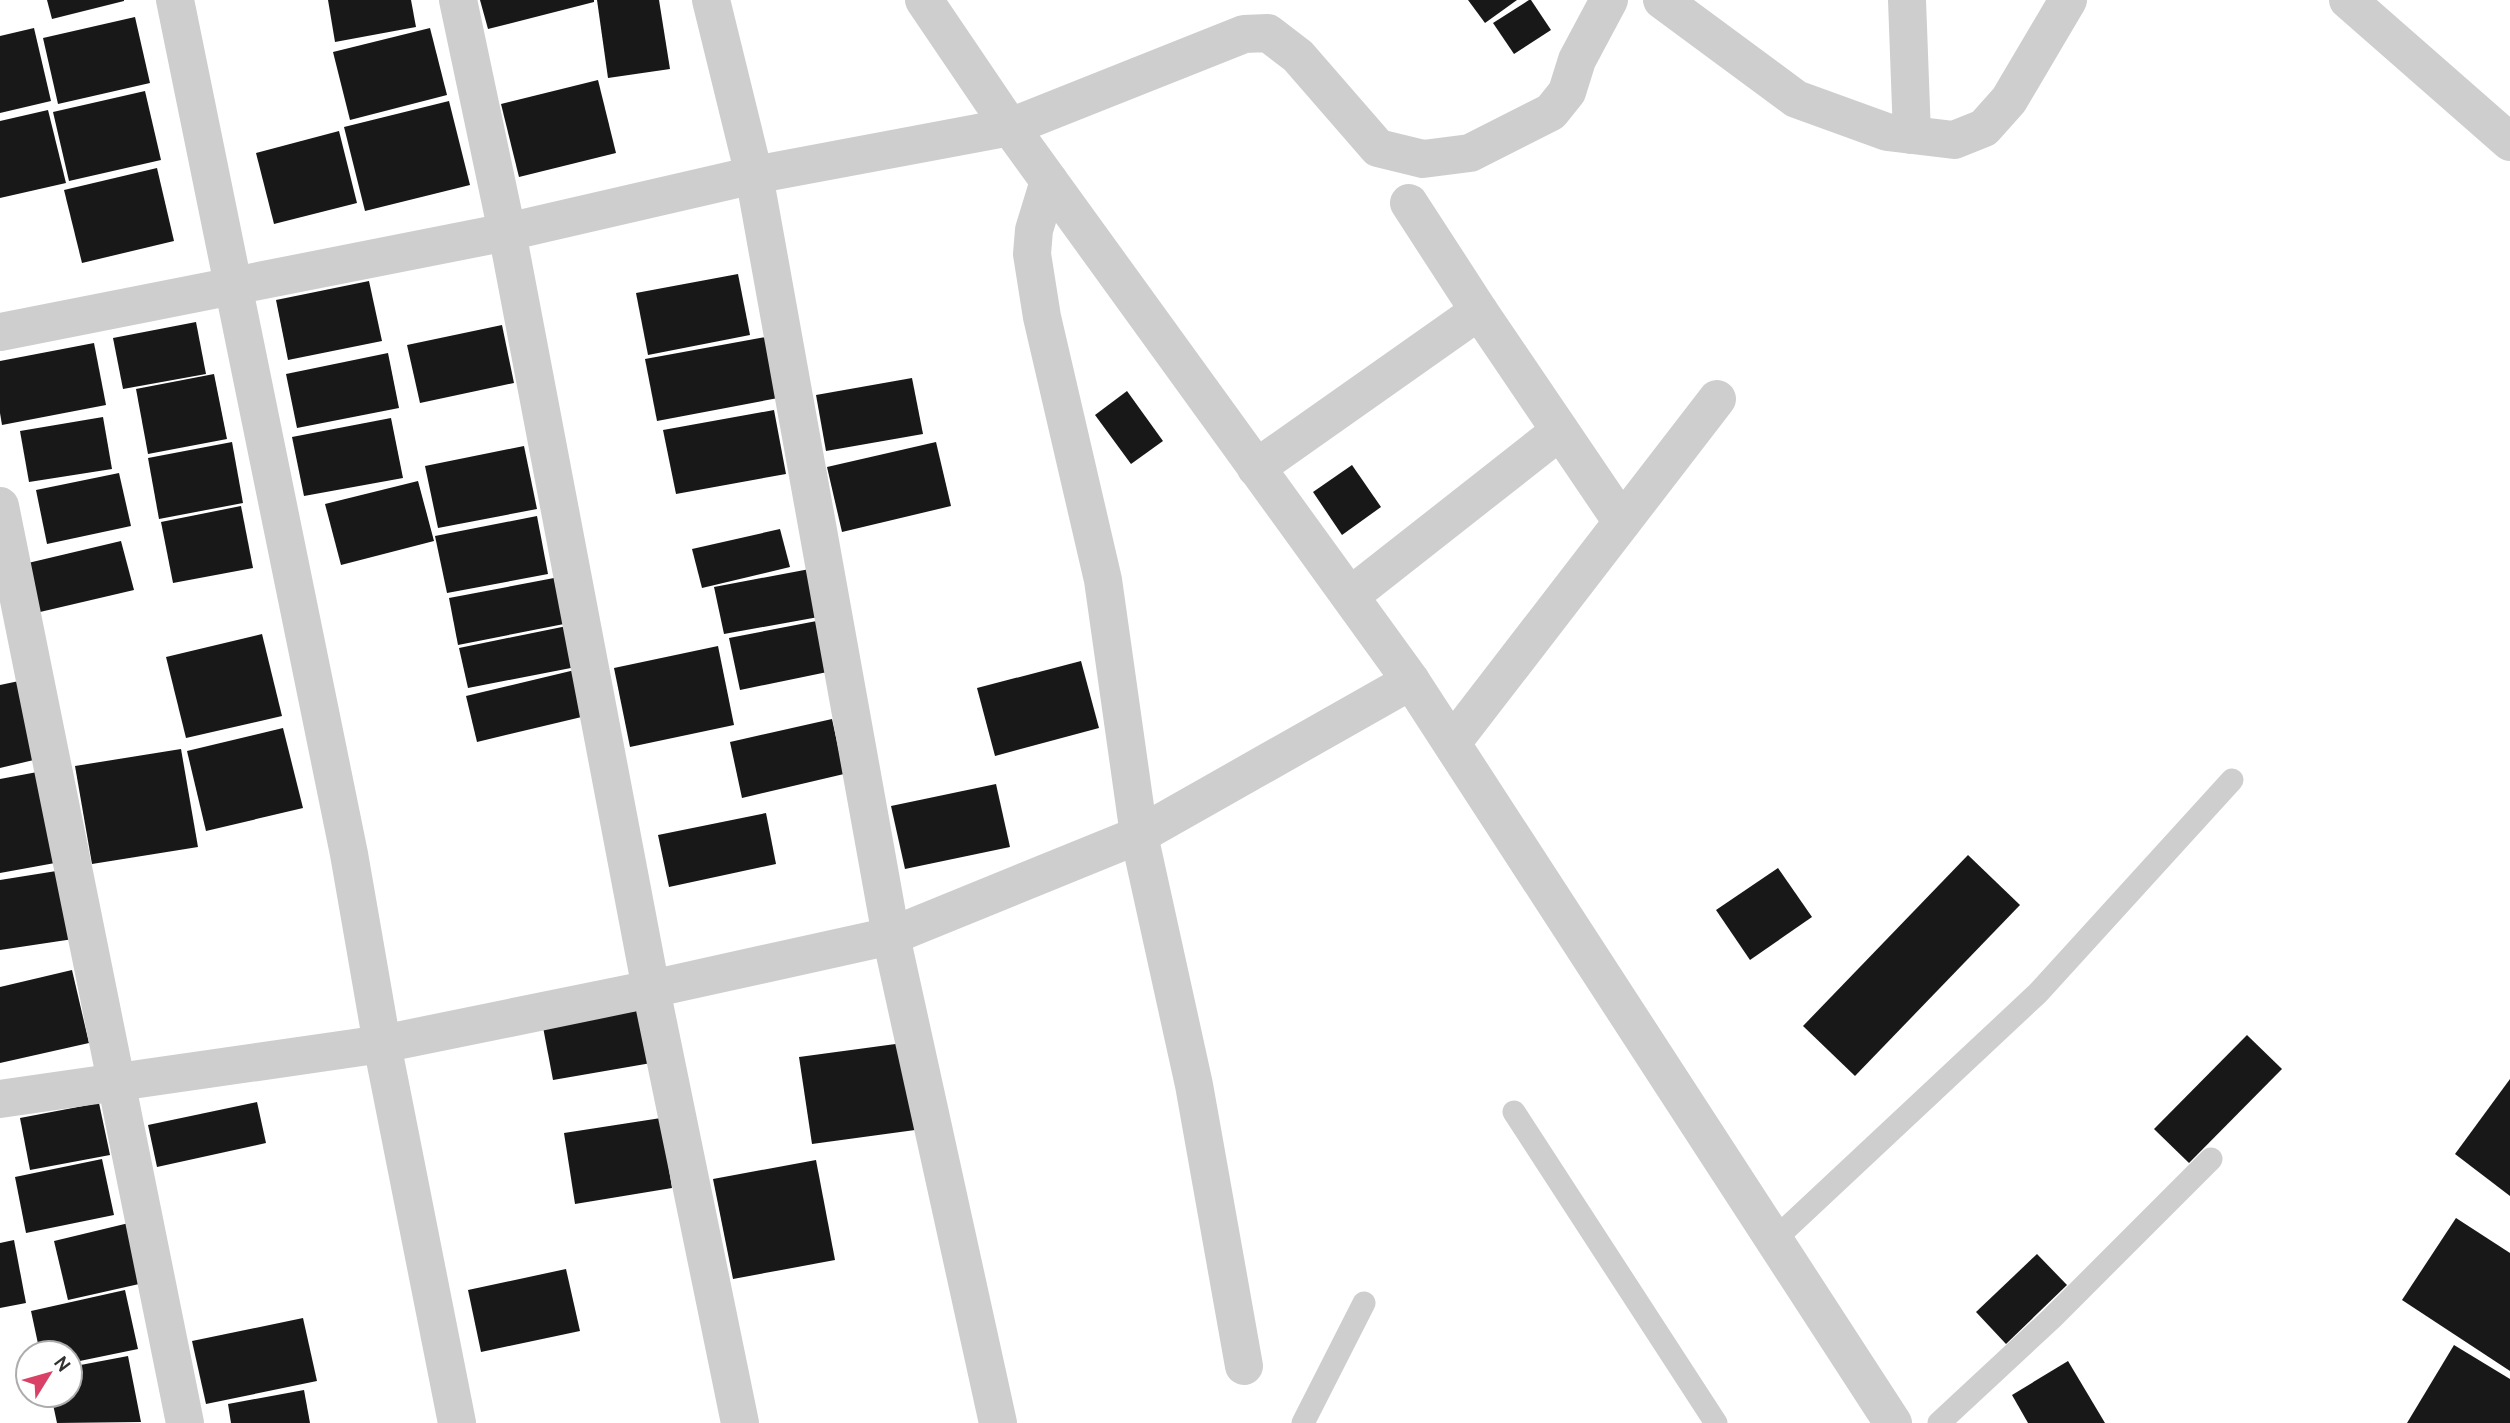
<svg xmlns="http://www.w3.org/2000/svg" width="2510" height="1423" font-family="Cabin,sans-serif">
<style>
.building{fill:#181818}
.lines{fill:none;stroke-linecap:round;stroke-linejoin:round}
.service{stroke:#cecece;stroke-width:23}
.minor{stroke:#cecece;stroke-width:38}
.tertiary{stroke:#cecece;stroke-width:38}
</style>
<rect width="100%" height="100%" fill="#fff"/>
<g class="building">
<path d="M47,0H124V1L52,19Z"/>
<path d="M328,0H411L416,27L335,42Z"/>
<path d="M480,0H594V2L488,29Z"/>
<path d="M597,0H659L670,69L608,78Z"/>
<path d="M1468,0H1517L1485,23Z"/>
<path d="M1529,0H1531L1551,30L1514,54L1493,23Z"/>
<path d="M135,17L150,83L58,104L43,38Z"/>
<path d="M34,28L51,101L0,113V36Z"/>
<path d="M430,28L447,95L350,120L333,52Z"/>
<path d="M598,80L616,153L519,177L501,104Z"/>
<path d="M145,91L161,160L69,181L53,112Z"/>
<path d="M449,101L470,185L365,211L344,127Z"/>
<path d="M48,110L66,183L0,198V121Z"/>
<path d="M339,131L357,203L274,224L256,153Z"/>
<path d="M157,168L174,241L82,263L64,190Z"/>
<path d="M738,274L750,335L648,355L636,293Z"/>
<path d="M369,281L382,341L288,360L276,300Z"/>
<path d="M196,322L206,374L123,389L113,338Z"/>
<path d="M502,325L514,383L420,403L407,345Z"/>
<path d="M766,337L778,398L657,421L645,359Z"/>
<path d="M94,343L106,405L2,425L0,413V361Z"/>
<path d="M388,353L399,408L297,428L286,374Z"/>
<path d="M214,374L227,439L148,454L136,389Z"/>
<path d="M912,378L923,434L826,451L816,395Z"/>
<path d="M1127,391L1163,441L1131,464L1095,415Z"/>
<path d="M774,410L786,474L676,494L663,430Z"/>
<path d="M103,417L112,469L29,482L20,431Z"/>
<path d="M391,418L403,478L304,496L292,437Z"/>
<path d="M232,442L243,503L159,519L148,458Z"/>
<path d="M936,442L951,506L842,532L827,467Z"/>
<path d="M524,446L537,509L438,528L425,466Z"/>
<path d="M1352,465L1381,507L1342,535L1313,492Z"/>
<path d="M119,473L131,526L47,544L36,490Z"/>
<path d="M418,481L434,541L341,565L325,504Z"/>
<path d="M241,506L253,568L173,583L161,522Z"/>
<path d="M537,516L548,574L447,593L435,536Z"/>
<path d="M780,529L790,567L702,588L692,549Z"/>
<path d="M121,541L134,590L40,612L28,563Z"/>
<path d="M815,568L824,616L724,634L714,587Z"/>
<path d="M554,578L564,624L458,645L449,598Z"/>
<path d="M827,619L837,670L740,690L729,638Z"/>
<path d="M567,626L576,667L468,688L459,648Z"/>
<path d="M262,634L282,716L186,738L166,657Z"/>
<path d="M718,646L734,725L630,747L614,668Z"/>
<path d="M1081,661L1099,728L995,756L977,688Z"/>
<path d="M579,669L590,715L477,742L466,696Z"/>
<path d="M19,681L38,759L0,768V685Z"/>
<path d="M832,719L844,774L742,798L730,742Z"/>
<path d="M283,728L303,808L206,831L187,751Z"/>
<path d="M181,749L198,847L92,864L75,766Z"/>
<path d="M48,770L66,861L0,873V779Z"/>
<path d="M996,784L1010,847L905,869L891,806Z"/>
<path d="M766,813L776,864L669,887L658,835Z"/>
<path d="M1968,855L2020,905L1855,1076L1803,1026Z"/>
<path d="M1778,868L1812,917L1750,960L1716,910Z"/>
<path d="M69,869L80,938L0,950V880Z"/>
<path d="M72,970L89,1043L0,1063V987Z"/>
<path d="M647,1009L657,1062L553,1080L543,1027Z"/>
<path d="M2247,1035L2282,1069L2189,1163L2154,1129Z"/>
<path d="M903,1043L915,1130L812,1144L799,1057Z"/>
<path d="M2510,1079V1196L2455,1154Z"/>
<path d="M257,1102L266,1143L157,1167L148,1125Z"/>
<path d="M99,1103L110,1155L30,1170L20,1118Z"/>
<path d="M661,1118L672,1188L575,1204L564,1133Z"/>
<path d="M102,1159L114,1215L26,1233L15,1177Z"/>
<path d="M816,1160L835,1260L733,1279L713,1179Z"/>
<path d="M2456,1218L2510,1253V1371L2402,1300Z"/>
<path d="M133,1222L148,1282L68,1300L54,1241Z"/>
<path d="M14,1240L26,1303L0,1308V1243Z"/>
<path d="M2037,1254L2067,1285L2006,1344L1976,1312Z"/>
<path d="M566,1269L580,1331L481,1352L468,1290Z"/>
<path d="M125,1290L138,1349L70,1363V1353H40L31,1311Z"/>
<path d="M303,1318L317,1381L206,1404L192,1341Z"/>
<path d="M2454,1345L2510,1379V1423H2407Z"/>
<path d="M128,1356L141,1422L57,1423L51,1395H70V1367Z"/>
<path d="M2068,1361L2105,1423H2028L2012,1395Z"/>
<path d="M304,1390L310,1423H231L228,1404Z"/>
</g>
<g class="lines">
<g class="service">
<path d="M1514,1112L1716,1423"/>
<path d="M1774,1240L2038,993L2232,780"/>
<path d="M1303,1423L1364,1303"/>
<path d="M1939,1423L2052,1318L2211,1159"/>
</g>
<g class="minor">
<path d="M175,0L349,854L382,1044L457,1423"/>
<path d="M458,0L507,232L651,989L740,1423"/>
<path d="M711,0L754,175L891,936L998,1423"/>
<path d="M924,0L1010,127L1244,34L1268,33L1298,56L1378,148L1423,159L1470,153L1551,112L1567,92L1577,60L1609,0"/>
<path d="M1662,0L1796,99L1887,132L1954,140L1984,128L2009,100L2068,0"/>
<path d="M1907,0L1912,135"/>
<path d="M2348,0L2510,142"/>
<path d="M1049,181L1034,230L1032,254L1042,317L1103,580L1139,835L1194,1085L1244,1366"/>
<path d="M1409,203L1479,311L1622,522"/>
<path d="M1256,468L1479,311"/>
<path d="M0,506L185,1423"/>
<path d="M1350,596L1560,431"/>
<path d="M1452,743L1717,399"/>
<path d="M0,1099L382,1044L651,989L891,936L1139,835L1411,681"/>
</g>
<path class="tertiary" d="M0,332L507,232L754,175L1010,127L1411,681L1893,1423"/>
</g>
<g transform="translate(49 1374) rotate(53)"><circle r="33" fill="#ffffff" stroke="#adadad" stroke-width="2"/>
<path d="M0-5L12 26L0 18L-12 26Z" fill="#d94266"/>
<text y="-10" font-size="19" font-weight="bold" text-anchor="middle" fill="#313131">N</text>
</g>
</svg>
